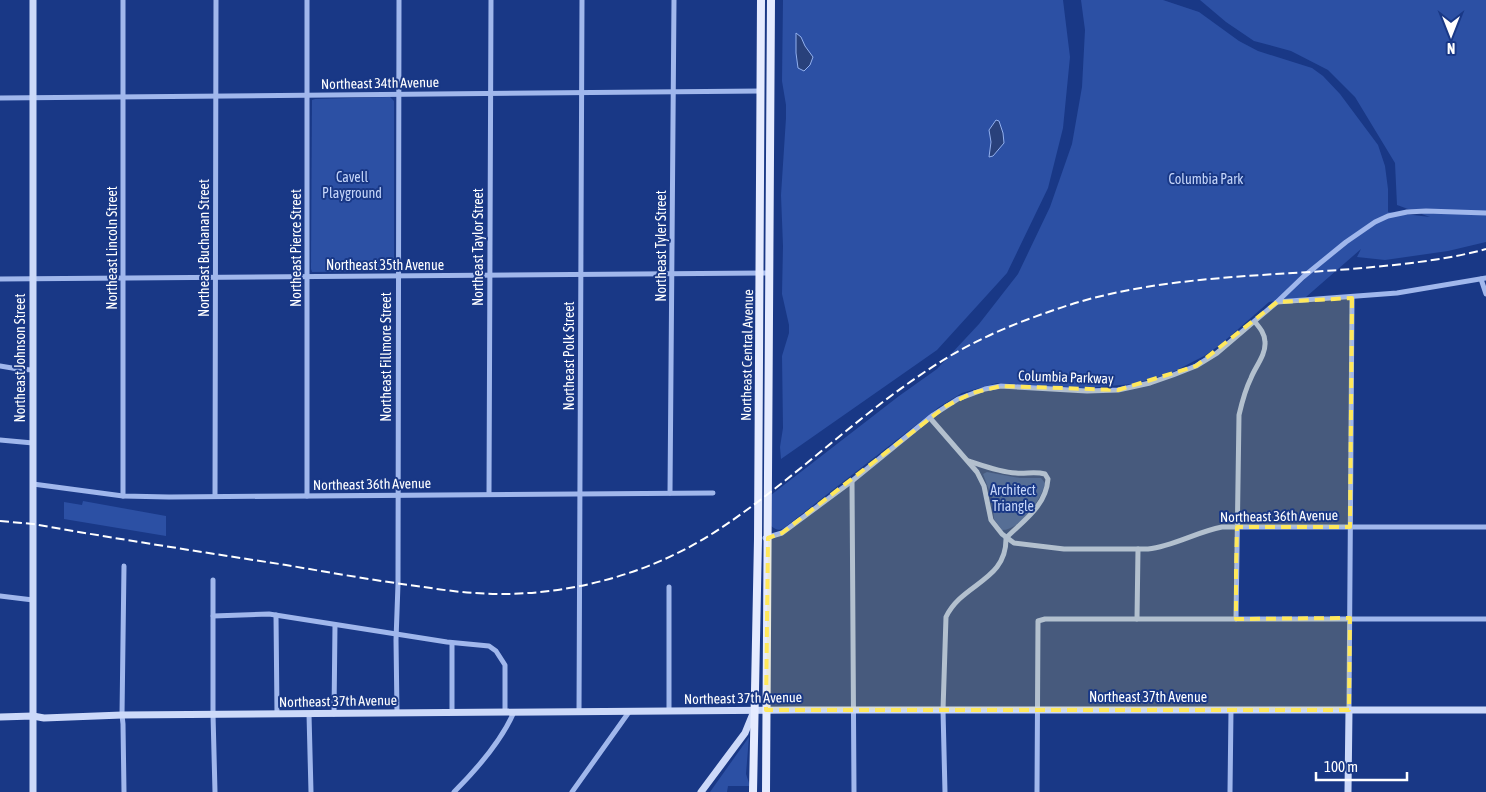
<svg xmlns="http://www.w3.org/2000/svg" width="1486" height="792" font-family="'Asap Condensed',sans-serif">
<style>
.green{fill:#2c50a4}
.water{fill:#29417b;stroke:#92b0ef}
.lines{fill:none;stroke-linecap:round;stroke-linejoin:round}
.street{stroke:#a0b7ec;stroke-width:5}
.secondary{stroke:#ccd9f9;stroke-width:7}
.primary{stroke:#e5ebff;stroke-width:8}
.rail{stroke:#fff;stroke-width:2;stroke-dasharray:9 4;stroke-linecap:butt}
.marked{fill:#ffe85b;fill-opacity:0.2;stroke:#ffe85b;stroke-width:4;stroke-dasharray:10 6;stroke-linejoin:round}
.labels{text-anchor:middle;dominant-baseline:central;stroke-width:4;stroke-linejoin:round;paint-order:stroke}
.street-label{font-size:14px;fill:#fff;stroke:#193886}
.park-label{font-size:14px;fill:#c5d5f9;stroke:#193886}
</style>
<rect width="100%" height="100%" fill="#193886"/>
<g class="green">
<path d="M783,0H1063L1070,57L1063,128L1048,188L1007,273L937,350L781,459L780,447L783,428L782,356L789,333V325L782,294L783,246L781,195L786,118V105L782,81Z"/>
<path d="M1081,0H1163L1199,12L1239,41L1258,51L1312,68L1323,76L1340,94L1378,145L1385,166L1388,189V212L1430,217L1397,205L1395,163L1355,97L1328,70L1291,51L1254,41L1226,22L1200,0H1486V242L1448,251L1385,260L1357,257L1361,249L1306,297L1269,302L1220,345L1204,356L1169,374L1133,384L1086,388L997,383L962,393L939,407L784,528C779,531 776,530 771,526V495L899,396L937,369L979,324L1018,274L1050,207L1072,144L1082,87L1085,30Z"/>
<path d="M390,97L394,101V271L312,272L311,269L312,100L315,99Z"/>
<path d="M987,472L1020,478H1041L1045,483C1042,499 1020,530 1002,530L994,519L992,498L983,474Z"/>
<path d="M83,501L166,516V536L64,519V502L82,505Z"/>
<path d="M749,737L746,774L750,786H728L727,792H710Z"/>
</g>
<g class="water">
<path d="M796,33L801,37L805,46L813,57L810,65L804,71L798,68L796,53Z"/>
<path d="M996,120L999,121L1003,133L1004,143L993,156L989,157L991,142L989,130Z"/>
</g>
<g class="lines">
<g class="street">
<path d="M123,0V496"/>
<path d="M0,98L761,91"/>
<path d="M0,279L769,273"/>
<path d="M1481,279L1486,294"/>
<path d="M1277,302L1397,293L1486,278"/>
<path d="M0,366L18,369L33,370"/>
<path d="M930,418L977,472L984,486L991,520L1002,534L1014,543L1064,549H1148C1174,546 1196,532 1222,527H1486"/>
<path d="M0,440L33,443"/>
<path d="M852,481L854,792"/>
<path d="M33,484L123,496L169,497L713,493"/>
<path d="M670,493L674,0"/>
<path d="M489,494L491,0"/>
<path d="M215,496L216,0"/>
<path d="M307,496V0"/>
<path d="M765,538L782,533L852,481L933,415L958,399L985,389L1001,386L1087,391L1118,390L1150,383L1173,375L1196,366L1217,353L1277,302L1303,277L1346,242L1375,222L1388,216L1407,212L1426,211L1486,213"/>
<path d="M124,566L122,715L123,724L124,792"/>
<path d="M213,580V714L215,792"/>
<path d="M0,596L33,600"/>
<path d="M276,615L277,714"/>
<path d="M213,616L269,614L447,642L489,646L496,651L505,665V712"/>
<path d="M1137,619L1138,549"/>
<path d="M1236,619L1239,415C1242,402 1245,390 1251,378C1255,367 1266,355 1265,342C1265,334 1260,328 1255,322"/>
<path d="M1349,710L1352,298"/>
<path d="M669,711V587"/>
<path d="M452,712V643"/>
<path d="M579,712L582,0"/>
<path d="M397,713L396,640L398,584L399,0"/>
<path d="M309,714L311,792"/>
<path d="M334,714L335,625"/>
<path d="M454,792C477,769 501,742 514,712"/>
<path d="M572,792L629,712"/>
<path d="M945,792L943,710L946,617C962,583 1007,581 1006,538C1024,520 1046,506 1048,479L1045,474C1035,471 1026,474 1016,473C1000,472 984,466 969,461"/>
<path d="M1037,792L1038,621L1045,619H1486"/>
<path d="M1230,792L1231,710"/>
</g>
<g class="secondary">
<path d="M33,0V792"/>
<path d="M0,717L33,716L44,718L122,715L796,710H1486"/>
<path d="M701,792L745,733L754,711"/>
<path d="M1348,792L1349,710"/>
</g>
<g class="primary">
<path d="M753,792L758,539L761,0"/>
<path d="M766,792L771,0"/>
</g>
<path class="rail" d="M0,521L33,524C117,539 202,552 286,565C332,573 378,581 424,587C449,591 475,594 501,594C578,594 657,571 721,528C796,478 861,412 937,364C974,340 1015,323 1057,309C1155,275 1261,277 1363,268C1405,264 1446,260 1486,249"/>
</g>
<path class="marked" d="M1352,298L1350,527H1237L1236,573V619L1350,618L1349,710H766L768,538L782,533L946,406L972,393L1001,386L1118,390L1196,366L1277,302Z"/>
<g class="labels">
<g class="street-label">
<text transform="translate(380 83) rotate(-1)">Northeast 34th Avenue</text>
<text transform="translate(661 246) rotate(-90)">Northeast Tyler Street</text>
<text transform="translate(478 247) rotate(-90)">Northeast Taylor Street</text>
<text transform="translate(112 248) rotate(-90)">Northeast Lincoln Street</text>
<text transform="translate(204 248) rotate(-90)">Northeast Buchanan Street</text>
<text transform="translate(296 248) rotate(-90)">Northeast Pierce Street</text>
<text x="385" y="265">Northeast 35th Avenue</text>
<text transform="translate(747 355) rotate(-89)">Northeast Central Avenue</text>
<text transform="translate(569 356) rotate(-90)">Northeast Polk Street</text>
<text transform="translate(386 357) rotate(-90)">Northeast Fillmore Street</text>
<text transform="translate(20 358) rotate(-90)">Northeast Johnson Street</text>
<text transform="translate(1066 377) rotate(2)">Columbia Parkway</text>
<text transform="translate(372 484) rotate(-1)">Northeast 36th Avenue</text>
<text transform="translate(1279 516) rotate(-1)">Northeast 36th Avenue</text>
<text x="1148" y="697">Northeast 37th Avenue</text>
<text transform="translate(743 698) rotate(-1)">Northeast 37th Avenue</text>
<text transform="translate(338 701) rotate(-1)">Northeast 37th Avenue</text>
</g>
<g class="park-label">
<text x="352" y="177">Cavell<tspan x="352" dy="16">Playground</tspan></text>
<text x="1206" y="179">Columbia Park</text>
<text x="1013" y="490">Architect<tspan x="1013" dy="16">Triangle</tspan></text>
</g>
</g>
<g transform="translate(1451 35) rotate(180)" stroke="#193886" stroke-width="4" paint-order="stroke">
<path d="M0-4L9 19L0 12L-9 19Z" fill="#ffffff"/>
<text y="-8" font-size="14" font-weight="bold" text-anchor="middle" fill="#ffffff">N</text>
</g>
<path d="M1316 772v8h91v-8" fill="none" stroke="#ffffff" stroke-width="2.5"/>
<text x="1324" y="772" font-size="15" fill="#ffffff" stroke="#193886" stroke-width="4" paint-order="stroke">100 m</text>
</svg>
